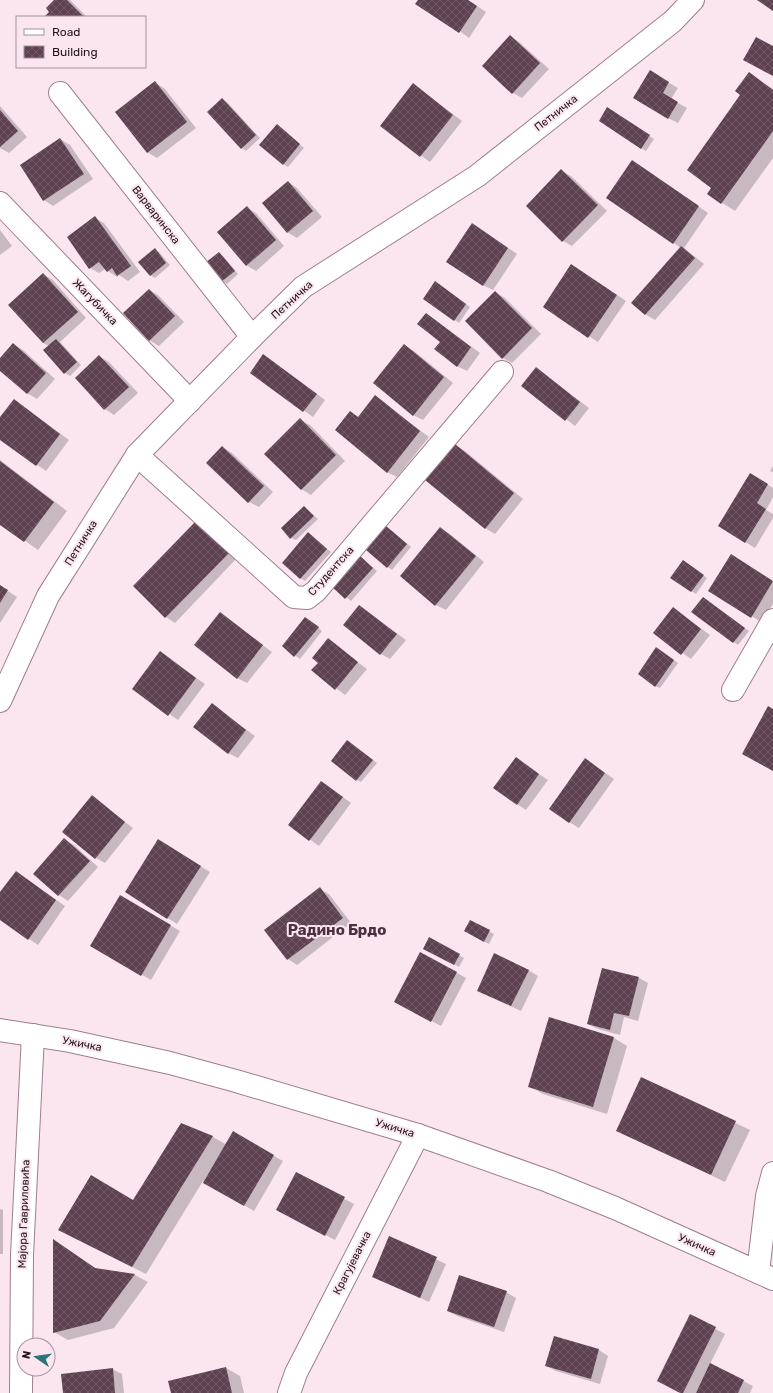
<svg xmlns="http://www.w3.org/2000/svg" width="773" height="1393" font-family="Rubik,sans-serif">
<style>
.shadow{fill:#0003}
.building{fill:url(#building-cross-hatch)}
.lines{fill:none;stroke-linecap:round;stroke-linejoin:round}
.street-casing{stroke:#9e7e8f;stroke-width:24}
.secondary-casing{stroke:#9e7e8f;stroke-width:24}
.street{stroke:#fff;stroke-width:22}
.secondary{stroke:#fff;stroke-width:22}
.labels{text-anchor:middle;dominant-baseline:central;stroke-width:4;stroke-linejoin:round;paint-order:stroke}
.street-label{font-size:11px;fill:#21151b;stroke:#fbe6f0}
.district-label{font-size:15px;font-weight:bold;fill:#4b303f;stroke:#fbe6f0}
</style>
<defs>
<pattern id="building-cross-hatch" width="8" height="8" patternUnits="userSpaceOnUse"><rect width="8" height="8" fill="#5e4251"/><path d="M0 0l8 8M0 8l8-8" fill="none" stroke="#715a66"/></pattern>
</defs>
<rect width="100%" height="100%" fill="#fbe6f0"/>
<g class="shadow">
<path d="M56,0H70L87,17H45L50,12Z"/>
<path d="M419,0H468L486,12L469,38Z"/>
<path d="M510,36L519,42L549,69L522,98L513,93Z"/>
<path d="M650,72L678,88L671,99L687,108L678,123L668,118Z"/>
<path d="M749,73L773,89V158L735,211L708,194L713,188Z"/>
<path d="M155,83L164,88L196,128L157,158L147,152Z"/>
<path d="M413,84L462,121L430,162L381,126Z"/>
<path d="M222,99L227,102L260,138L246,151L242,148Z"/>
<path d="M0,106L27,137L9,153L0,148Z"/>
<path d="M612,111L654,139L646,151L641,148Z"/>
<path d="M278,125L304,148L288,167L283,164Z"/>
<path d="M60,139L70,145L93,179L53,206L44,200Z"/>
<path d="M642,167L708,213L684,248L704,264L655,320L645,314L681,248L607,198Z"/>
<path d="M561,171L571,176L607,211L572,246L563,241Z"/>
<path d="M288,182L297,188L322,217L297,238L287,232Z"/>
<path d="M247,208L256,213L284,246L256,271L246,265Z"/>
<path d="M95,218L104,223L140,272L128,281L119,275L117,277L105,269L99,273L90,268Z"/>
<path d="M0,230L12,246L0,255Z"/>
<path d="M482,230L517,254L493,290L483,285Z"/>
<path d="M155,250L159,252L170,265L155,278L150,275Z"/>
<path d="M219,253L223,256L238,274L227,284L222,281L207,263Z"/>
<path d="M581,271L626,301L598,342L544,307Z"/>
<path d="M43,274L53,280L86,318L60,342L81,365L70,376L65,373L49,346L43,343Z"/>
<path d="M440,285L470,307L459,323L424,298Z"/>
<path d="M149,290L158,295L184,322L159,346L149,340Z"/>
<path d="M495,292L505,298L541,334L512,363L503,358Z"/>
<path d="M427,314L480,353L467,371L457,366Z"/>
<path d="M13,344L23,350L55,379L37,399L27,393L0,369V359Z"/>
<path d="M405,346L414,351L453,383L423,420L413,415Z"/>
<path d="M263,355L325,400L313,417L251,372Z"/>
<path d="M100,357L109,362L138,393L114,415L105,409Z"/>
<path d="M536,368L589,408L575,426L523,386Z"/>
<path d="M375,397L429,437L397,477L387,472L359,418Z"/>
<path d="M14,400L69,440L46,471L0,439V419Z"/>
<path d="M300,420L310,425L345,461L311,495L301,489Z"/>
<path d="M455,445L465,451L523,499L495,534L485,528Z"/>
<path d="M222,447L232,453L273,492L259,507L249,502Z"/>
<path d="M0,460L67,511L38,550L0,523Z"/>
<path d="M773,466V472L770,471Z"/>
<path d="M760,480L773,488V497L766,510L773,514V518L755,548L719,526Z"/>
<path d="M304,507L318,519L296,540L291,538Z"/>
<path d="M196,522L237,558L175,623L166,617L134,586Z"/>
<path d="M440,528L450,534L484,562L446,610L436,605L401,576Z"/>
<path d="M391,530L411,547L392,570L388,567Z"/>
<path d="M308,533L331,552L305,581L300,578Z"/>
<path d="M358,555L377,571L351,601L331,585Z"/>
<path d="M740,561L773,582V604L761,622L710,590Z"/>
<path d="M688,564L707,578L696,594L691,591Z"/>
<path d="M0,586L17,597L0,623Z"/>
<path d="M707,601L749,631L738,645L693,611Z"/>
<path d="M360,606L406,640L390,659L381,654Z"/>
<path d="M673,608L710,635L691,659L654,633Z"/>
<path d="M220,613L272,652L247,683L237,678Z"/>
<path d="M310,621L322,631L300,659L283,646Z"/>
<path d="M328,640L367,669L345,695L313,670L319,662Z"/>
<path d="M661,651L678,663L660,688L655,686Z"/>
<path d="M160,653L205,684L178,720L134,689Z"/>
<path d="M212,705L255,736L238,758L228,753Z"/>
<path d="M352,744L377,763L361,782L357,780Z"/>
<path d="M516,759L548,780L526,810L517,804Z"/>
<path d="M585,759L614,779L579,828L569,822Z"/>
<path d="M322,782L351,803L319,846L289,825Z"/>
<path d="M92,797L133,828L105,863L96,858Z"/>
<path d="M65,840L74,845L98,867L68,901L59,895L35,873Z"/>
<path d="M168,846L210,872L177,924L126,892Z"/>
<path d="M16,872L65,906L38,945L0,919V894Z"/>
<path d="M320,889L329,894L351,923L297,965L288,959Z"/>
<path d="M120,896L180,931L151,980L91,946Z"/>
<path d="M471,921L494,934L489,944L465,931Z"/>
<path d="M429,939L464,958L459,967L425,948Z"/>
<path d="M528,970L538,976L521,1011L488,996Z"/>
<path d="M457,973L466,978L441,1026L405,1007Z"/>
<path d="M639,978L648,983L638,1021L624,1017L620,1035L598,1029L588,1024Z"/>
<path d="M614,1038L627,1046L607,1114L543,1094L529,1086Z"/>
<path d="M642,1078L750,1130L725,1182L617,1130Z"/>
<path d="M181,1124L213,1137L227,1145L233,1133L283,1161L254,1211L203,1181L146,1274L73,1237L134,1201Z"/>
<path d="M297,1174L354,1204L335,1240L287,1215Z"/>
<path d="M0,1209L3,1210V1254H0Z"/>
<path d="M390,1238L446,1264L429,1302L373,1276Z"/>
<path d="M54,1241L97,1269L135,1275L148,1282L114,1328L68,1340L54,1332Z"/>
<path d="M506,1292L516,1298L504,1332L457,1316L448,1311Z"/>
<path d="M691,1316L725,1334L710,1364L753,1386L750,1393H682Z"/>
<path d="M599,1350L608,1356L600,1384L556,1371L547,1366Z"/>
<path d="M226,1368L240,1376L244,1393H172Z"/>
<path d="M112,1369L122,1374L124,1393H64Z"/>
</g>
<g class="building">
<path d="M54,0H67L84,17H44L49,12L46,8Z"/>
<path d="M418,0H468L477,6L459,33L415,4Z"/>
<path d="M757,0H773V11Z"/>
<path d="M510,35L540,63L512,94L482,66Z"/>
<path d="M756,37L773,46V76L743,60Z"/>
<path d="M650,70L669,82L663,93L678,102L668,119L633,98Z"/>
<path d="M749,72L773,90V131L721,204L707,194L711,188L687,170L740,95L735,91Z"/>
<path d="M155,81L187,122L147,153L115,112Z"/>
<path d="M413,83L453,115L420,157L380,126Z"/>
<path d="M222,98L256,135L241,149L207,112Z"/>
<path d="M607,107L650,135L641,149L599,121Z"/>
<path d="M0,110L18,131L0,147Z"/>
<path d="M277,124L300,144L283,165L259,145Z"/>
<path d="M60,138L84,174L43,201L20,165Z"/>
<path d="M632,160L699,206L673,244L606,198Z"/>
<path d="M561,169L598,205L562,242L526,206Z"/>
<path d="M288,181L313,211L287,233L262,203Z"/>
<path d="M247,206L276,240L246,266L217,232Z"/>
<path d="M95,216L131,266L117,276L112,268L107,272L99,262L89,269L67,237Z"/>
<path d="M472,223L508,248L483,286L446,262Z"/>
<path d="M681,246L695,258L645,315L631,303Z"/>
<path d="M155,248L166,263L150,276L138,262Z"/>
<path d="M219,252L235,271L221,282L205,263Z"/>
<path d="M571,264L617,295L588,338L543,307Z"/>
<path d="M43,273L78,312L43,343L8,305Z"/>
<path d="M435,281L466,304L454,321L423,299Z"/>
<path d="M149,289L175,316L149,341L123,313Z"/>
<path d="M495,291L532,328L502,359L465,321Z"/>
<path d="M426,313L471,347L457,367L434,349L440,342L417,324Z"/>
<path d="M56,339L77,362L64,374L43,350Z"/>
<path d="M13,343L46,373L27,394L0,371V358Z"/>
<path d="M404,344L444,377L413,416L373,383Z"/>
<path d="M263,354L317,394L303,412L250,373Z"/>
<path d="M99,355L129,387L104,410L75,378Z"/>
<path d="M536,367L580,402L565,421L521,386Z"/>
<path d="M375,395L420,431L387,473L335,430L350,411L358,417Z"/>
<path d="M14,399L60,434L36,466L0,440V417Z"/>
<path d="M300,418L336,455L301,490L264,454Z"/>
<path d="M455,444L514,493L485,529L425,480Z"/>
<path d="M222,446L264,486L248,503L206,463Z"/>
<path d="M0,461L54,502L24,542L0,525Z"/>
<path d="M750,473L768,484L757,503L766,509L745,543L718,526Z"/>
<path d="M304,506L314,516L290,539L281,528Z"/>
<path d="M196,521L229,553L165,618L133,586Z"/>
<path d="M386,526L407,544L387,568L366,550Z"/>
<path d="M440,527L476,556L435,606L400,576Z"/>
<path d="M308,532L327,549L300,579L282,563Z"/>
<path d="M358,554L373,568L345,599L330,585Z"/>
<path d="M731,554L773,581L751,618L708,591Z"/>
<path d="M683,560L704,575L691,592L670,578Z"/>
<path d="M0,585L8,590L0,603Z"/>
<path d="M703,597L745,628L733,643L691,612Z"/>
<path d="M359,605L397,634L380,655L343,625Z"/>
<path d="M673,607L701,629L681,655L653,633Z"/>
<path d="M220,612L263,645L237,679L194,645Z"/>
<path d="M305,617L319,627L294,657L282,646Z"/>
<path d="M328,638L358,662L335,690L311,670L318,663L312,658Z"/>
<path d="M656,647L674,660L655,687L638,674Z"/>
<path d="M160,651L196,678L168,716L132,689Z"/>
<path d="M212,703L246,730L228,754L193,727Z"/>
<path d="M768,706L773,709V771L742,754Z"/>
<path d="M347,740L373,760L356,781L331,761Z"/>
<path d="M516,757L539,774L517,805L493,788Z"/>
<path d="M585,758L605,773L569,823L549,809Z"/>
<path d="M321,781L343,797L309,841L288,825Z"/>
<path d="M92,795L125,822L95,859L62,832Z"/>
<path d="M64,838L90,861L58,896L33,874Z"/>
<path d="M158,839L201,866L167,919L125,892Z"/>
<path d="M16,871L56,900L28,940L0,920V892Z"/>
<path d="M320,887L343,918L287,960L264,930Z"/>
<path d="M120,895L171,925L141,976L90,946Z"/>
<path d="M470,920L490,930L484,942L464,931Z"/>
<path d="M429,937L460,954L454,965L423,949Z"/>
<path d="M420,952L457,972L431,1022L394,1002Z"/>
<path d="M494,953L529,970L511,1006L477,991Z"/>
<path d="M602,968L639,977L629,1016L614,1013L610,1030L587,1024Z"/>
<path d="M549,1017L614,1037L593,1107L528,1087Z"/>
<path d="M641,1077L736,1121L711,1175L616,1131Z"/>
<path d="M181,1123L213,1136L132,1267L58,1230L91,1175L133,1200Z"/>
<path d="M233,1131L274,1155L244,1206L203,1183Z"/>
<path d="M296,1172L345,1197L325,1236L276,1210Z"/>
<path d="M389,1236L437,1257L420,1298L372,1277Z"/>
<path d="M53,1239L95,1268L135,1274L100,1321L53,1333Z"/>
<path d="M459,1275L507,1291L494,1327L447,1311Z"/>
<path d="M690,1314L716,1327L683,1393H680L657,1381Z"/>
<path d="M554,1336L599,1349L591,1379L545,1366Z"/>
<path d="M710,1363L744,1380L738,1393H696Z"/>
<path d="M226,1367L232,1393H171L168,1381Z"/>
<path d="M113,1368L115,1393H63L61,1374Z"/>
</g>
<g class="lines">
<defs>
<g id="street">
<path d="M60,93L252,337"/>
<path d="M0,203L190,401"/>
<path d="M137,455L294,597L307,598L316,591L502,372"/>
<path d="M733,690L773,620"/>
<path d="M0,701L48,596L137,455L252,337L303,287L477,176L673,21L693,0"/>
<path d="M758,1272L767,1196L773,1173"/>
<path d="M21,1393L22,1255L33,1035"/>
<path d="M289,1393L296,1373L418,1135"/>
</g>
<path id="secondary" d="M0,1030L70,1041L170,1063L236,1081L418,1135L548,1181L615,1208L773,1279"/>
</defs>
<use href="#street" class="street-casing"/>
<use href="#secondary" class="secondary-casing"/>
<use href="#street" class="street"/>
<use href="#secondary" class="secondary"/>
</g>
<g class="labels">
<g class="street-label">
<text transform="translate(556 113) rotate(-38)">Петничка</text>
<text transform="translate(156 215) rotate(52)">Варваринска</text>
<text transform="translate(292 300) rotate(-42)">Петничка</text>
<text transform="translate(95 302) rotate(46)">Жагубичка</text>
<text transform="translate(81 543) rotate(-58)">Петничка</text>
<text transform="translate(331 571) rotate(-48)">Студентска</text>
<text transform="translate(82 1044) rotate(11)">Ужичка</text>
<text transform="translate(395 1128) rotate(17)">Ужичка</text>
<text transform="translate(24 1214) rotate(-88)">Мајора Гавриловића</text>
<text transform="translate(697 1245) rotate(24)">Ужичка</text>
<text transform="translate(352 1263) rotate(-63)">Крагујевачка</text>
</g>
<g class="district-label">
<text x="337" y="930">Радино Брдо</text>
</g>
</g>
<rect x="16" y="16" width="130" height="52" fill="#fbe6f0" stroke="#a4929b"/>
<rect x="24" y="29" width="20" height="6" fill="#ffffff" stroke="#a4929b"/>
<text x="52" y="36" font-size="12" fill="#21151b">Road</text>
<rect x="24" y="46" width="20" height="12" fill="url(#building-cross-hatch)" stroke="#a4929b"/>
<text x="52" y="56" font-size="12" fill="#21151b">Building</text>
<g transform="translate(36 1357) rotate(283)"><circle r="19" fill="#fbe6f0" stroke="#a4929b"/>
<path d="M0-3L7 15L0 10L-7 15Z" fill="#2b7576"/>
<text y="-6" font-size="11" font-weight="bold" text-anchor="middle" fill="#21151b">N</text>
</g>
</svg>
